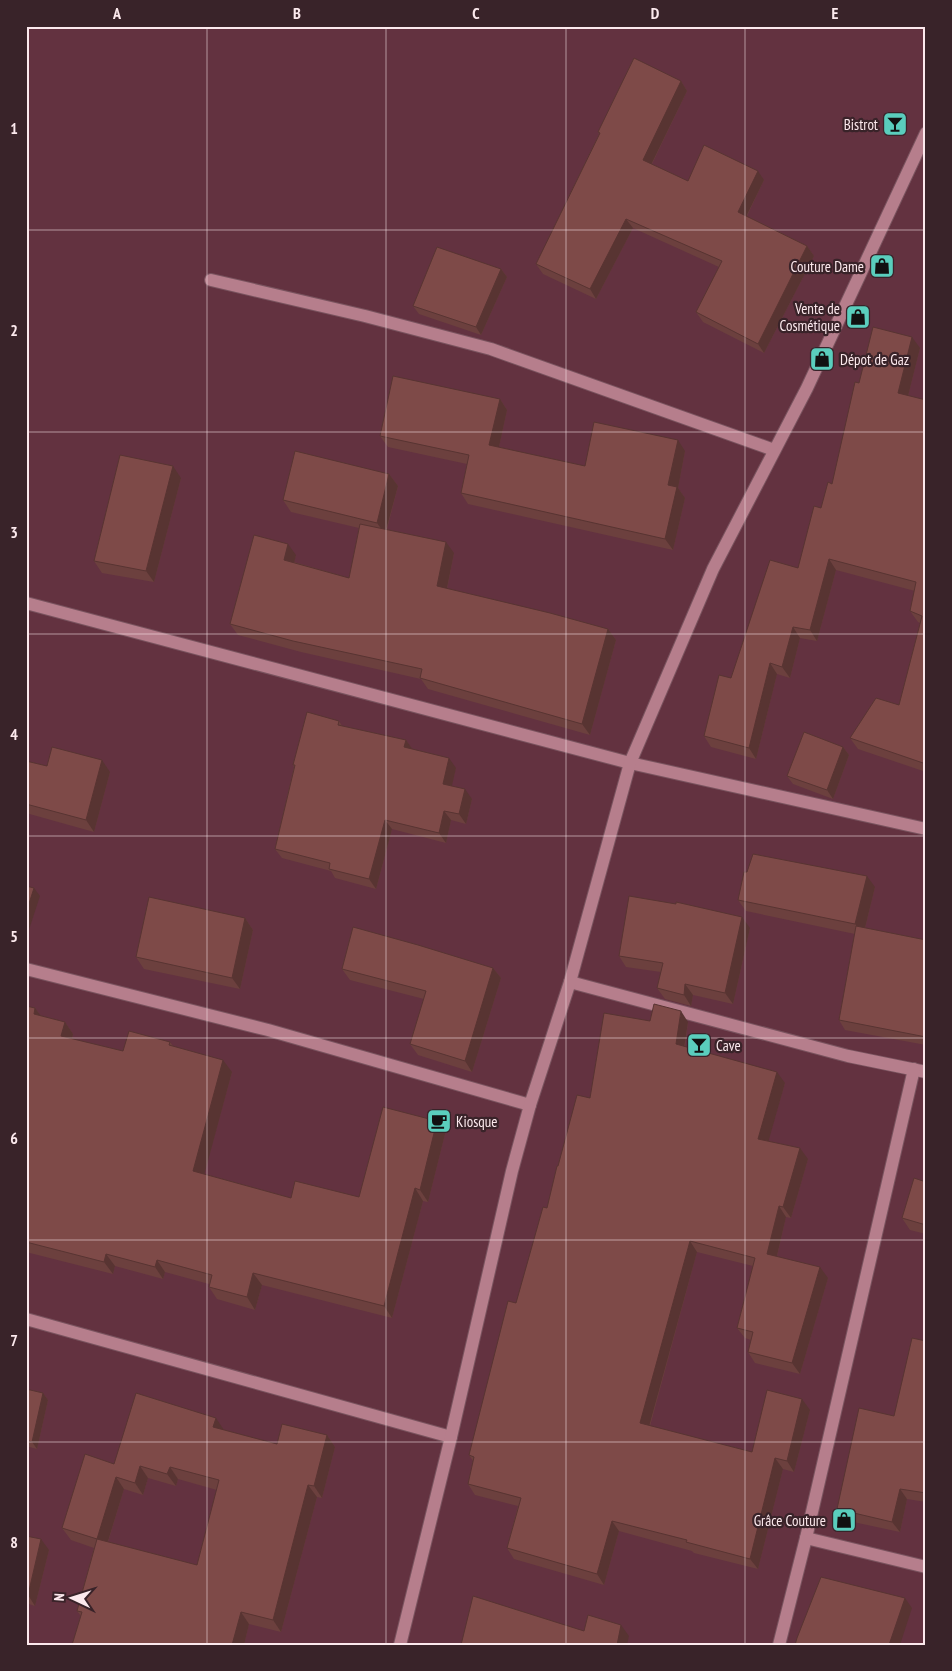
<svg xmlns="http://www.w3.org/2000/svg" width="952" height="1671" font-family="'PT Sans Narrow',sans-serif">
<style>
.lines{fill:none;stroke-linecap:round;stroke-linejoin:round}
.minor-casing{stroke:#79535e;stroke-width:14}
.minor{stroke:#b67e8c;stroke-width:12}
.wall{fill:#6c403e;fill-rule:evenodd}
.shaded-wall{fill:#583432}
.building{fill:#7e4a48;stroke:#583432;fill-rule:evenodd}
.grid{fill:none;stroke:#fce9ed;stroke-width:1;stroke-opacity:0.55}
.labels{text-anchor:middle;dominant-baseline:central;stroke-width:4.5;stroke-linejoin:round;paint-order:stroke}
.poi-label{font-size:15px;fill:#fce9ed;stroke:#392329;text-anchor:end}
.neatline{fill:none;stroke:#fce9ed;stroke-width:2}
.grid-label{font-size:16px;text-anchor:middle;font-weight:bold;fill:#fce9ed}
</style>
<rect width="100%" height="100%" fill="#633240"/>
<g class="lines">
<defs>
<g id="minor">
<path d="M211,280L365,316L491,349L774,450"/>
<path d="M26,603L630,763L926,829"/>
<path d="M26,969L268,1030L530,1105"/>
<path d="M570,982L848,1056L926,1072"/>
<path d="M26,1319L451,1437"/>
<path d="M806,1538L926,1567"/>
<path d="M400,1645L451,1437L512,1171L530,1105L570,982L630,763L713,569L807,388L926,133"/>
<path d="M779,1645L806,1538L914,1069"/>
</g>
</defs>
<use href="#minor" class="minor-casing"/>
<use href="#minor" class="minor"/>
</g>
<g class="wall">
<path d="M916,26H926L925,31Z"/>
<path d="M681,81L687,91L652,164L688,181L764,180L747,216L807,246L814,256L764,353L703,322L696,312L719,267L633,228L596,299L543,274L536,264L599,134L598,132Z"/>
<path d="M501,269L507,277L481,335L419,314L413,306Z"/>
<path d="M920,348L908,396L926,400V772L858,749L850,738L899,705L920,623L918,622L910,611L915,591L836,570L817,641L800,638L790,678L777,674L756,759L711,747L704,736L731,678L798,568L821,508L832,484L859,383Z"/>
<path d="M500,399L507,410L499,447L585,466L685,451L678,488L685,498L673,550L468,504L461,493L467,464L388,447L380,436Z"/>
<path d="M389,474L398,486L387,529L454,553L447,589L608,629L616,640L590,735L428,689L421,679L301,652L238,635L230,624L296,555L294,562L349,578L359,528L291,512L283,500Z"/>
<path d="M181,478L154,582L102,573L94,561Z"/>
<path d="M339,721L342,726L406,740L412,749L456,768L451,786L472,799L466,824L451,820L446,843L392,829L376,889L335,878L331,871L282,858L275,849L294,767L293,765Z"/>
<path d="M843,747L849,755L833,799L793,784L787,776Z"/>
<path d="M26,761L47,766L110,772L94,832L26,813Z"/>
<path d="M875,887L865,928L926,940V1045L845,1030L839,1020L855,934L746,911L738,900Z"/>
<path d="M245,918L253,930L240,989L144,969L136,957Z"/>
<path d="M750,928L733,1004L693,995L691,1006L665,999L657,988L661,972L626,967L619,956Z"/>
<path d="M493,968L501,978L472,1072L418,1055L410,1044L424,999L350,980L342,969Z"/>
<path d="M26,1006L35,1008L41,1016L65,1022L73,1034L72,1039L123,1051L170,1042L173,1046L232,1072L204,1174L291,1198L359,1197L445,1134L428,1202L423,1201L392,1318L262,1285L255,1310L217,1299L209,1287V1284L165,1272L163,1279L115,1266L113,1274L26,1252Z"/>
<path d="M650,1021L688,1022L685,1046L785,1083L768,1141L808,1159L791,1218L786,1217L777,1256L828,1278L800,1374L755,1363L748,1352L751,1340L745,1338L737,1328L753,1266L697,1252L650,1426L752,1452L810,1410L794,1472L783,1469L758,1569L694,1553L692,1551L619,1531L604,1585L514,1559L507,1548L518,1506L475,1495L468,1484L473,1461L469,1455L547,1208L558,1166L590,1098Z"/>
<path d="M926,1182V1234L910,1230L902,1218Z"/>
<path d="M926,1341V1502L907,1499L900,1532L844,1520L837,1509L894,1416Z"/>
<path d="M26,1389L43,1393L48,1400L37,1449L26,1446Z"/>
<path d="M224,1430L277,1444L327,1435L335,1447L322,1498L317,1497L281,1632L249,1624L244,1645H72L81,1616L77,1611L94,1548L71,1540L62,1528L114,1464ZM148,1478L176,1486L178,1479L217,1490L197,1565L108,1542L124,1489L143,1495Z"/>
<path d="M26,1536L49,1550L35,1606L26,1603Z"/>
</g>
<g class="shaded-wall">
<path d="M681,81L687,91L649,169L643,160Z"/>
<path d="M758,171L764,180L744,221L738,212Z"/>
<path d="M626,219L633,228L596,299L590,289Z"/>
<path d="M807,246L814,256L764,353L758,344Z"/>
<path d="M501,269L507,277L481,335L476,327Z"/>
<path d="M912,337L920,348L906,404L898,393Z"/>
<path d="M500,399L507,410L497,456L489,445Z"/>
<path d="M678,440L685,451L678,488L685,498L673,550L665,539L668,485Z"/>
<path d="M173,466L181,478L154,582L146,571Z"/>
<path d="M389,474L398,486L385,534L377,523Z"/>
<path d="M446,542L454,553L445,598L437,586Z"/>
<path d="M288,544L296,555L292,571L284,560Z"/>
<path d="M829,559L836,570L817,641L810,630Z"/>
<path d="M793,627L800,638L790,678L782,667Z"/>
<path d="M608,629L616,640L590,735L582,724Z"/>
<path d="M770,663L777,674L756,759L749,748Z"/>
<path d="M406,740L413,750L404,747Z"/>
<path d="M843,747L849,755L833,799L827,790Z"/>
<path d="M449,758L456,768L450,794L443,784Z"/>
<path d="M102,760L110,772L94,832L86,820Z"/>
<path d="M465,789L472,799L466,824L459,814Z"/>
<path d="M444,811L451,820L446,843L439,833Z"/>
<path d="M385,820L392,829L376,889L369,879Z"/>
<path d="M867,876L875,887L863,936L855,924Z"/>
<path d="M34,888L40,896L26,939V913Z"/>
<path d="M742,917L750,928L733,1004L725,993Z"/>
<path d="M245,918L253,930L240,989L232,978Z"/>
<path d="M493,968L501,978L472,1072L465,1061Z"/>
<path d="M685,984L693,995L691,1006L684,995Z"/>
<path d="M35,1008L44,1020L34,1014Z"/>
<path d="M681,1011L688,1022L683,1055L676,1044Z"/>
<path d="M65,1022L73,1034L70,1048L61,1036Z"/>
<path d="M223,1060L232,1072L202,1183L193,1171Z"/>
<path d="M777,1072L785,1083L766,1150L758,1139Z"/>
<path d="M437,1121L445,1134L428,1202L420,1190Z"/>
<path d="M800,1148L808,1159L791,1218L783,1207Z"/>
<path d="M415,1188L423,1201L392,1318L384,1306Z"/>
<path d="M779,1206L786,1217L775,1264L767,1254Z"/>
<path d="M690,1241L697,1252L647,1434L640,1423Z"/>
<path d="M106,1254L115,1266L113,1274L104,1262Z"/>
<path d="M157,1260L165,1272L163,1279L155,1267Z"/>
<path d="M820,1267L828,1278L800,1374L792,1363Z"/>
<path d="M253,1273L262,1285L255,1310L247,1297Z"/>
<path d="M43,1393L48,1400L37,1449L32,1442Z"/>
<path d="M802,1399L810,1410L794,1472L787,1461Z"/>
<path d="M216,1418L224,1430L213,1427Z"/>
<path d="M327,1435L335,1447L322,1498L314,1486Z"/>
<path d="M775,1458L783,1469L758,1569L750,1559Z"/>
<path d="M140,1466L148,1478L143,1495L135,1483Z"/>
<path d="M170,1467L178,1479L176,1486L167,1474Z"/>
<path d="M116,1477L124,1489L105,1551L97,1539Z"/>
<path d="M308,1485L317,1497L281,1632L273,1620Z"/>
<path d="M900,1489L907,1499L900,1532L892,1522Z"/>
<path d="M612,1521L619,1531L604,1585L597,1574Z"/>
<path d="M41,1539L49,1550L35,1606L28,1595Z"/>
<path d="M905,1598L912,1608L900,1645H889Z"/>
<path d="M241,1612L249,1624L244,1645H232Z"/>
<path d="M621,1625L629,1636L627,1645H617Z"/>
</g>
<g class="building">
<path d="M634,58L681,81L643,160L688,181L704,145L758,171L738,212L807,246L758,344L696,312L722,261L626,219L590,289L536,264L600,133L598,132Z"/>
<path d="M437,247L501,269L476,327L413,306Z"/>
<path d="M873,327L912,337L898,393L926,400V764L850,738L876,698L899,705L922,616L910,611L916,582L829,559L810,630L793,627L782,667L770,663L749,748L704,736L719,675L731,678L770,560L798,568L814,506L821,508L828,482L832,484L855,382L859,383Z"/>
<path d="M393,376L500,399L489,445L585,466L594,422L678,440L668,485L677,487L665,539L461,493L469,455L380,436Z"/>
<path d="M295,451L389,474L377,523L283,500Z"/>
<path d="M120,455L173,466L146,571L94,561Z"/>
<path d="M360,524L446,542L437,586L550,613L608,629L582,724L420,678L422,669L293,641L230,624L254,535L288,544L284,560L349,578Z"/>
<path d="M307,712L339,721L338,725L406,740L404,747L449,758L443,784L465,789L459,814L444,811L439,833L385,820L369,879L329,869L330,863L275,849L295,765H293Z"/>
<path d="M804,732L843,747L827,790L787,776Z"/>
<path d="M52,747L102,760L86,820L26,804V761L47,766Z"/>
<path d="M753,854L867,876L855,924L738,900L744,872H747Z"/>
<path d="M26,886L34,888L26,913Z"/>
<path d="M629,896L676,904V902L742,917L725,993L685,984L684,995L657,988L663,963L619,956Z"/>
<path d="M149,897L245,918L232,978L136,957Z"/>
<path d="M856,926L926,940V1037L839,1020Z"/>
<path d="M353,927L418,945L493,968L465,1061L410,1044L426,991L342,969Z"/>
<path d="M654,1004L681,1011L676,1044L777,1072L758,1139L800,1148L783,1207L779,1206L767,1254L820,1267L792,1363L748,1352L753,1332L737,1328L755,1258L690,1241L640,1423L752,1452L767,1390L802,1399L787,1461L775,1458L750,1559L686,1542L687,1540L612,1521L597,1574L507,1548L521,1498L468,1484L474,1457L469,1455L508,1301L516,1303L543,1207L547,1208L557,1166H558L577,1095L590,1098L604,1013L650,1021Z"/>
<path d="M26,1006L35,1008L34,1014L65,1022L61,1036L123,1051L129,1031L170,1042L169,1045L223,1060L193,1171L291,1198L295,1181L359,1197L383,1107L437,1121L420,1190L415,1188L384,1306L253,1273L247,1297L209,1287L212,1275L157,1260L155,1267L106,1254L104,1262L26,1242Z"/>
<path d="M914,1178L926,1182V1225L902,1218Z"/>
<path d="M912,1338L926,1341V1493L900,1489L892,1522L837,1509L859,1408L894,1416Z"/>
<path d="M26,1389L43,1393L32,1442L26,1440Z"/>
<path d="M136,1393L216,1418L213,1427L277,1444L282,1424L327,1435L314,1486L308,1485L273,1620L241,1612L232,1645H72L82,1612L77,1611L97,1539L62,1528L85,1454L114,1464ZM140,1466L167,1474L170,1467L219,1480L197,1565L97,1539L116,1477L135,1483Z"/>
<path d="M26,1536L41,1539L28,1595L26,1594Z"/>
<path d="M821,1577L905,1598L889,1645H795L797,1638Z"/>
<path d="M473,1596L584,1631L588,1615L621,1625L617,1645H461Z"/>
</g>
<path class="grid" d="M207,26V1645M386,26V1645M566,26V1645M745,26V1645M26,230H926M26,432H926M26,634H926M26,836H926M26,1038H926M26,1240H926M26,1442H926"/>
<defs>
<symbol id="bar-square" viewBox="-11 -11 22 22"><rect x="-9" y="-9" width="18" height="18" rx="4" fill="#5acebd" stroke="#392329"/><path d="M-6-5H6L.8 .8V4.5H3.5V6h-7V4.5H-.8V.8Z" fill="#111"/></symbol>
<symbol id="shop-square" viewBox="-11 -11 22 22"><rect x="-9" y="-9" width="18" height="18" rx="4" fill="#5acebd" stroke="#392329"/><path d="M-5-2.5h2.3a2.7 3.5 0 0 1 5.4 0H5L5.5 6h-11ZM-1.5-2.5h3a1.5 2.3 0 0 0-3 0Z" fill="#111"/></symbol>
<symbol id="cafe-square" viewBox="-11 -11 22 22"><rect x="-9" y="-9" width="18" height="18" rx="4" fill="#5acebd" stroke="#392329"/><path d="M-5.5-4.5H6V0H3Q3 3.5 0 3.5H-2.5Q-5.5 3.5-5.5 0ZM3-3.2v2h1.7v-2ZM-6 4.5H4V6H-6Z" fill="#111"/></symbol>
</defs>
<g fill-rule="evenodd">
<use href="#bar-square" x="881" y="110" width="28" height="28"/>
<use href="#shop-square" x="868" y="252" width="28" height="28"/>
<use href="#shop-square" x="844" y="303" width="28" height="28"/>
<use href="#shop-square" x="808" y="345" width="28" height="28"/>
<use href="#bar-square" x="685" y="1031" width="28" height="28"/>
<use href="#cafe-square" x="425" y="1107" width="28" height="28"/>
<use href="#shop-square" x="830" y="1506" width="28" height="28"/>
</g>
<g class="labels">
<g class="poi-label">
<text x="878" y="124">Bistrot</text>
<text x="864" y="266">Couture Dame</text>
<text x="840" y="308">Vente de<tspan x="840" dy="17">Cosmétique</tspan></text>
<text x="840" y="359" text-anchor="start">Dépot de Gaz</text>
<text x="716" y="1045" text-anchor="start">Cave</text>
<text x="456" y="1121" text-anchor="start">Kiosque</text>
<text x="826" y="1520">Grâce Couture</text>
</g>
</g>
<rect width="952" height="1671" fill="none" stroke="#392329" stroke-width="55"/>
<g transform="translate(72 1598) rotate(274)" stroke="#392329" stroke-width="4" paint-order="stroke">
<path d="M0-4L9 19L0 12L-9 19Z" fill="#fce9ed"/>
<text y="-8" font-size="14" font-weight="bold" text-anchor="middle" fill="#fce9ed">N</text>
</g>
<rect x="28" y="28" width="896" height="1616" class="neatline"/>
<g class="grid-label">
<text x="117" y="19">A</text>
<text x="297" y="19">B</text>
<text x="476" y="19">C</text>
<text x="655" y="19">D</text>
<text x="835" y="19">E</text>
<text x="14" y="134">1</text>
<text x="14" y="336">2</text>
<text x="14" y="538">3</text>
<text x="14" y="740">4</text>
<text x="14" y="942">5</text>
<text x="14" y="1144">6</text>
<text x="14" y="1346">7</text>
<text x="14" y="1548">8</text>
</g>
</svg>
